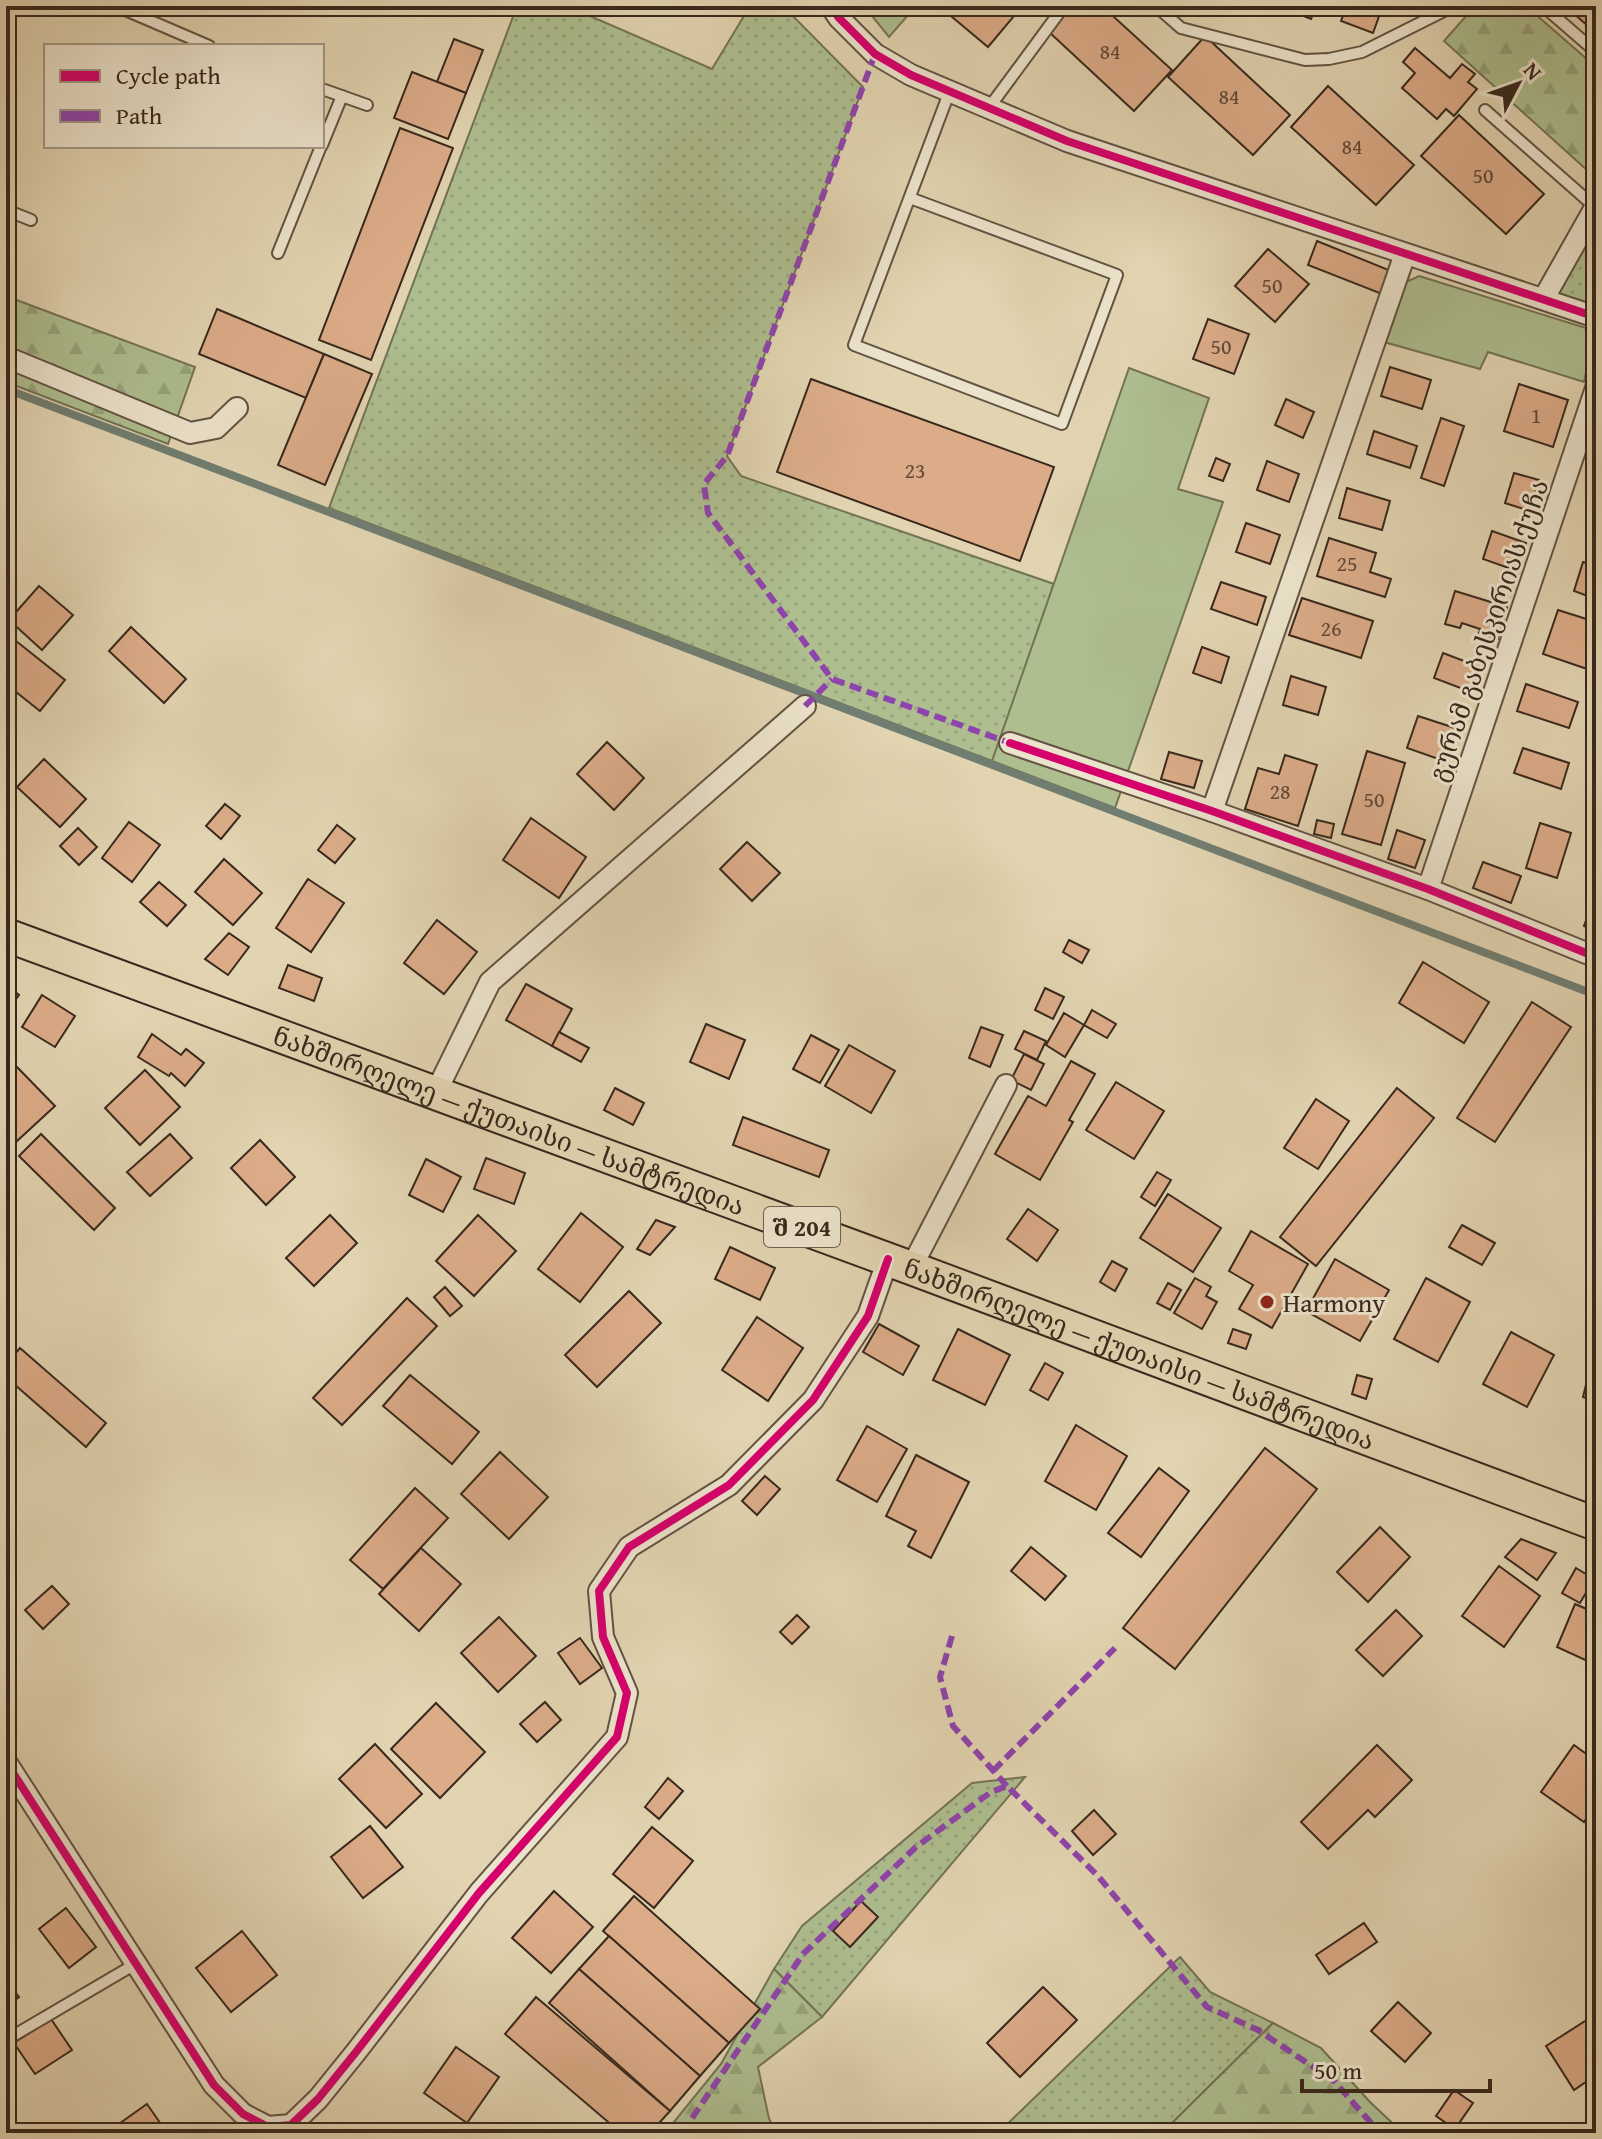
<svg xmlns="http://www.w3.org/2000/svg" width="1602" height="2139" font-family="'Gentium Book Plus','Noto Serif Georgian',serif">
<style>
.grass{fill:url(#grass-dots);stroke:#737356;stroke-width:2}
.forest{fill:url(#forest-firs);stroke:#737356;stroke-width:2}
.garden{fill:#aebe8f;stroke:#737356;stroke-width:2}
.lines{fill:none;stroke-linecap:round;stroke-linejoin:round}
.stream{stroke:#707e72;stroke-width:8}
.building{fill:#dcac89;stroke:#38281d;stroke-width:2}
.lane-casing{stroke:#625342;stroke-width:14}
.street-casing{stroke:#625342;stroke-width:24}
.primary-casing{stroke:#38281d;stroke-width:36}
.lane{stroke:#ece3cc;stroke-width:10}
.street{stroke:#ece3cc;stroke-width:20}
.primary{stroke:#e2d4b1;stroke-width:32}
.quiet{stroke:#8e44ad;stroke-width:6;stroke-dasharray:12 6;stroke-linecap:butt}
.cycleway-casing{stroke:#ece3cc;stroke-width:13}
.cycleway{stroke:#d6006c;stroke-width:8}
.poi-dot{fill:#8f2418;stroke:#ece3cc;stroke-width:3}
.labels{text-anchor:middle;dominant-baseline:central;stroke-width:6;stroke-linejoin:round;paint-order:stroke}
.number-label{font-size:22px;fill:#614938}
.shield{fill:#ece3cc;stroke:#6e6052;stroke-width:2}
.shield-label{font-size:24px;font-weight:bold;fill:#38281d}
.street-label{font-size:26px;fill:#38281d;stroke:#ece3cc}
.poi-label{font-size:26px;fill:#38281d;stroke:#ece3cc;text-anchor:start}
</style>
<defs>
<pattern id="grass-dots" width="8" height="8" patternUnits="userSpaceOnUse" patternTransform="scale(2)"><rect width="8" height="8" fill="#aebe8f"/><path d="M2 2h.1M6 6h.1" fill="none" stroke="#96a37b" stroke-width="1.8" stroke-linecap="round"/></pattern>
<pattern id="forest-firs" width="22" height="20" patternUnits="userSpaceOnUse" patternTransform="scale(2)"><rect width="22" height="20" fill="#aebe8f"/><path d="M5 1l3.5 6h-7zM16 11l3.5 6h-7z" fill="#96a37b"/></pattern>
</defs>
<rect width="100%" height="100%" fill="#e2d4b1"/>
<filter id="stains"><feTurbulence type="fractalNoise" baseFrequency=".0025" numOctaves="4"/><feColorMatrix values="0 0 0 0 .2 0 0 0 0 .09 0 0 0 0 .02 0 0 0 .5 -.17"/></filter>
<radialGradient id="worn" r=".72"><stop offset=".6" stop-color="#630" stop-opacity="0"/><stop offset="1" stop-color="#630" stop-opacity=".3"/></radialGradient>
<g class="grass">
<path d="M517,6H567L712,69L750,6H783L863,87L727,456L741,476L1054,584L1009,725L992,761L329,508Z"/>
<path d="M1596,221V306L1557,293Z"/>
<path d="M1025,1777L822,2017L774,1969L802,1926L972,1783Z"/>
<path d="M1180,1957L1210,1992L1273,2023L1162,2133H998Z"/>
</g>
<g class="forest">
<path d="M864,6H916L889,37Z"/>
<path d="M1475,6H1526L1596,67V161L1588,171L1444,41Z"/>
<path d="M6,296L195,367L168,444L6,382Z"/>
<path d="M774,1969L822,2017L758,2067L769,2119L777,2133H665L721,2064Z"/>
<path d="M1273,2023L1321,2048L1370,2102L1403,2133H1162Z"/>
</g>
<g class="garden">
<path d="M1419,276L1586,328L1591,348L1584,382L1488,352L1480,369L1384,342L1404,283Z"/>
<path d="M1129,368L1209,398L1178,489L1223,502L1115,808L992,761Z"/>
</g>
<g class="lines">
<path class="stream" d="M6,389L1596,995"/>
</g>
<g class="building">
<path d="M939,6H1014L1019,10L988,47Z"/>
<path d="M1073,6H1102L1172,70L1134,111L1049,32Z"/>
<path d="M1289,6H1316L1311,19L1288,10Z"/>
<path d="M1347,6L1382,8L1373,33L1341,21Z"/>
<path d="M1565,6H1596V33Z"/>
<path d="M1205,36L1290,115L1253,155L1168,77Z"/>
<path d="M454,39L483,50L466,93L437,82Z"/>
<path d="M1415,48L1450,78L1462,64L1475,74L1468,82L1477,89L1454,116L1446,109L1437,119L1402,88L1415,73L1403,62Z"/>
<path d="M412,72L466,93L448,139L394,118Z"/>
<path d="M1328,86L1414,165L1376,205L1291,127Z"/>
<path d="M1459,115L1544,194L1506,234L1421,156Z"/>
<path d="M400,128L453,148L371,360L319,340Z"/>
<path d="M1317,241L1391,271L1382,294L1308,265Z"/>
<path d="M1268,249L1309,284L1275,322L1235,286Z"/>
<path d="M217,309L324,354L306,398L199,354Z"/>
<path d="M1208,319L1249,334L1234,374L1193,359Z"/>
<path d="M324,354L372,374L325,485L278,465Z"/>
<path d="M1390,367L1431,380L1422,409L1381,396Z"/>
<path d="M811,379L1054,467L1020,561L777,472Z"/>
<path d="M1519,384L1568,400L1553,447L1504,431Z"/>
<path d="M1286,399L1314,412L1303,438L1275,425Z"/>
<path d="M1441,418L1464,426L1444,486L1421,478Z"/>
<path d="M1374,431L1417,446L1410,468L1367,454Z"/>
<path d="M1216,458L1230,464L1223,481L1209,476Z"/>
<path d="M1267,461L1299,474L1289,502L1257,490Z"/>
<path d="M1514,473L1539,480L1530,511L1505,503Z"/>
<path d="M1347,488L1390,501L1382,530L1339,518Z"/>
<path d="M1246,523L1280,535L1270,564L1236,552Z"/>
<path d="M1492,531L1526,543L1517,571L1483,559Z"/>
<path d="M1329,538L1376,553L1370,572L1391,579L1385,597L1317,576Z"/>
<path d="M1583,562L1596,566V599L1574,591Z"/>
<path d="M1221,582L1266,597L1257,625L1211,609Z"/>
<path d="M39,586L73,615L42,650L9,620Z"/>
<path d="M1455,591L1507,607L1498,639L1479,633L1480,629L1462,623L1460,628L1445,624Z"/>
<path d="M1302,598L1373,621L1361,658L1289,635Z"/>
<path d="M1558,610L1596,622V672L1543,654Z"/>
<path d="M131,627L186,679L164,703L109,651Z"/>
<path d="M6,633L65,680L40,711L6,684Z"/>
<path d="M1202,647L1229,657L1221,683L1193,673Z"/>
<path d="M1443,653L1480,667L1471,692L1434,678Z"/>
<path d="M1291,676L1326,687L1318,715L1283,705Z"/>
<path d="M1526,684L1578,702L1569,728L1517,711Z"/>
<path d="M1418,716L1455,728L1444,761L1407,748Z"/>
<path d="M607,742L644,778L614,810L577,774Z"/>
<path d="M1523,748L1569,763L1561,789L1514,773Z"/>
<path d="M1367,751L1405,763L1381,845L1342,834Z"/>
<path d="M1169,752L1202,761L1194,788L1161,779Z"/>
<path d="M1285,755L1317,765L1298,826L1245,809L1258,768L1279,774Z"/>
<path d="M44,759L86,799L60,827L17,787Z"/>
<path d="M225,804L240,816L221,839L206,826Z"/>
<path d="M531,818L586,857L559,898L503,860Z"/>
<path d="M1317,820L1334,824L1331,838L1314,834Z"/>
<path d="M129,822L160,845L132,882L102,858Z"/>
<path d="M1540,823L1571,833L1557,878L1526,868Z"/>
<path d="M337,825L355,839L335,863L318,850Z"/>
<path d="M78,828L97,847L79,865L60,846Z"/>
<path d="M1397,830L1425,840L1415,868L1388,859Z"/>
<path d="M6,840L16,847L6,861Z"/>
<path d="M747,842L780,873L752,901L720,869Z"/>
<path d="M224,859L262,893L233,925L195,892Z"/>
<path d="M1483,862L1521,876L1511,903L1473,888Z"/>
<path d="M308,879L344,903L311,952L276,928Z"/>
<path d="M159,882L186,905L167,926L140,902Z"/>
<path d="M1594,899H1596V931L1584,926Z"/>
<path d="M437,920L477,952L444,994L404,963Z"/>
<path d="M229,933L249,947L228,975L205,959Z"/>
<path d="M1069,940L1089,950L1082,963L1063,952Z"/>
<path d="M1423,962L1489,1002L1464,1043L1399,1003Z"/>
<path d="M288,965L322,978L314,1001L279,988Z"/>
<path d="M526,984L572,1009L552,1046L506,1020Z"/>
<path d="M6,985L19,995L6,1013Z"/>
<path d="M1045,988L1064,997L1053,1019L1035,1010Z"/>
<path d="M42,995L75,1016L55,1047L22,1027Z"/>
<path d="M1532,1002L1571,1027L1495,1142L1457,1118Z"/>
<path d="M1092,1010L1116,1024L1107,1038L1084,1025Z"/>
<path d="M1064,1013L1084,1025L1065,1057L1046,1045Z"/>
<path d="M706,1024L745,1040L729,1079L690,1062Z"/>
<path d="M981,1027L1003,1035L990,1067L969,1058Z"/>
<path d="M1024,1031L1046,1041L1037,1060L1015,1049Z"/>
<path d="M559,1032L589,1048L581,1062L552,1046Z"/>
<path d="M152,1034L181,1055L186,1049L204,1063L185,1086L171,1073L169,1076L138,1057Z"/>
<path d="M811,1035L839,1050L820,1083L793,1069Z"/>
<path d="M849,1045L895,1071L871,1113L825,1086Z"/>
<path d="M1024,1054L1044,1064L1031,1090L1011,1080Z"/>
<path d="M1071,1061L1095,1074L1069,1120L1073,1122L1040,1180L995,1154L1028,1096L1046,1106Z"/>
<path d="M15,1065L55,1106L17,1141L6,1130V1073Z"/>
<path d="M145,1070L180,1107L140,1145L105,1108Z"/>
<path d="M1116,1082L1164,1111L1134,1159L1086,1130Z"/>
<path d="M615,1088L644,1103L633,1125L604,1110Z"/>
<path d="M1397,1088L1434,1118L1316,1266L1280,1237Z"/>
<path d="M1316,1099L1349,1121L1318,1169L1284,1148Z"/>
<path d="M743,1117L829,1150L819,1177L733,1145Z"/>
<path d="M41,1134L115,1208L94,1230L19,1156Z"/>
<path d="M170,1134L192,1158L150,1196L127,1172Z"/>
<path d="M260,1140L295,1177L266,1205L231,1168Z"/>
<path d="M486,1158L525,1173L514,1204L474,1189Z"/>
<path d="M426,1159L461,1177L443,1212L409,1195Z"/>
<path d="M1157,1172L1171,1180L1155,1206L1141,1197Z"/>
<path d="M1168,1194L1221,1228L1193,1272L1140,1238Z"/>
<path d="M1028,1209L1058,1230L1037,1261L1007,1239Z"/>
<path d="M581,1213L623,1247L580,1302L538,1269Z"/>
<path d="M330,1215L357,1243L314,1286L286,1258Z"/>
<path d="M478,1215L516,1251L474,1296L436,1261Z"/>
<path d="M656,1220L675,1227L650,1255L637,1249Z"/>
<path d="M1462,1225L1495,1243L1482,1265L1449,1247Z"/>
<path d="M1251,1231L1308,1264L1272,1328L1239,1309L1253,1285L1229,1271Z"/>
<path d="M730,1247L775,1268L760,1300L715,1279Z"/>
<path d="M1335,1259L1389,1290L1360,1341L1306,1311Z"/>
<path d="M1112,1261L1127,1269L1115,1291L1100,1282Z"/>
<path d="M1195,1278L1211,1287L1206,1296L1217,1302L1202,1329L1174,1313Z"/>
<path d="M1426,1278L1470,1302L1438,1362L1394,1339Z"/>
<path d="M1168,1283L1181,1290L1170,1310L1157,1303Z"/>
<path d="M445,1287L462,1306L450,1316L434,1297Z"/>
<path d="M629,1291L661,1323L597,1387L565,1355Z"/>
<path d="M407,1298L437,1326L342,1425L313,1398Z"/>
<path d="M757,1317L803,1348L768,1401L722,1370Z"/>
<path d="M879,1324L919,1346L903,1375L863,1352Z"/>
<path d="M958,1329L1010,1355L985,1405L933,1380Z"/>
<path d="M1233,1329L1251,1335L1246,1349L1228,1343Z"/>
<path d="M1511,1332L1554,1355L1527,1407L1483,1384Z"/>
<path d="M20,1348L106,1423L86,1447L6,1377V1364Z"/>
<path d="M1592,1360L1596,1361V1401L1583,1397Z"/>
<path d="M1045,1363L1063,1373L1048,1400L1030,1390Z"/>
<path d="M410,1375L479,1432L452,1464L383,1406Z"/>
<path d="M1357,1375L1372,1379L1366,1399L1352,1394Z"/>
<path d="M1076,1425L1127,1456L1096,1510L1045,1481Z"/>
<path d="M867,1426L907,1449L877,1502L837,1480Z"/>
<path d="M1265,1448L1317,1489L1175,1669L1123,1628Z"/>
<path d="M500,1452L548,1497L509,1539L461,1494Z"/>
<path d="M916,1455L969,1482L931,1558L908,1546L916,1531L886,1516Z"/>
<path d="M1159,1468L1189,1491L1141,1557L1108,1533Z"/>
<path d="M765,1476L780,1489L757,1515L742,1501Z"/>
<path d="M415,1488L448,1518L383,1589L350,1560Z"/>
<path d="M1380,1527L1410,1557L1368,1602L1337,1572Z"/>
<path d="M1521,1539L1556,1553L1537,1580L1505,1557Z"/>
<path d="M1031,1547L1066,1576L1045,1600L1011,1571Z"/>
<path d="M421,1548L461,1584L419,1631L379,1594Z"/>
<path d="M1499,1566L1540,1596L1504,1647L1462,1616Z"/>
<path d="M1576,1568L1594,1579L1580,1603L1562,1593Z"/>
<path d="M52,1586L69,1604L43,1629L25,1610Z"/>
<path d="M1575,1604L1596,1613V1665L1557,1647Z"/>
<path d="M1396,1610L1422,1636L1383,1676L1356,1650Z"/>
<path d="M797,1615L809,1627L792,1644L780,1632Z"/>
<path d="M499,1617L536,1656L498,1692L461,1653Z"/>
<path d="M580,1638L602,1668L580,1684L558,1653Z"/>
<path d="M545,1702L561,1720L537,1742L520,1724Z"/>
<path d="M436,1703L485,1752L440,1798L391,1749Z"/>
<path d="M375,1744L422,1794L386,1828L339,1779Z"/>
<path d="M1377,1745L1412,1780L1375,1817L1368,1810L1328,1849L1301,1822Z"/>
<path d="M1574,1745L1596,1761V1804L1584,1822L1541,1792Z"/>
<path d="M668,1778L683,1791L659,1819L645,1807Z"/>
<path d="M1094,1810L1116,1834L1093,1855L1072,1831Z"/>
<path d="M370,1826L403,1867L363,1898L331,1857Z"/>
<path d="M652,1827L693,1861L654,1908L613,1874Z"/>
<path d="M554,1891L593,1927L551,1973L512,1938Z"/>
<path d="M634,1896L760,2009L729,2043L603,1931Z"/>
<path d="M861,1901L878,1917L850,1947L833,1931Z"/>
<path d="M66,1908L96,1947L69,1968L39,1929Z"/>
<path d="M1364,1923L1377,1942L1329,1974L1316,1955Z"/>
<path d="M242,1931L277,1975L231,2012L196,1968Z"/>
<path d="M609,1936L729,2043L700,2076L579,1969Z"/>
<path d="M579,1969L700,2076L670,2111L549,2003Z"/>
<path d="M6,1980L19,1997L6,2007Z"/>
<path d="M1043,1987L1077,2020L1020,2077L987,2043Z"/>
<path d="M536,1997L670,2111L650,2133H621L505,2034Z"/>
<path d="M1398,2002L1431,2033L1405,2062L1371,2031Z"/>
<path d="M1596,2014V2075L1574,2090L1546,2046Z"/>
<path d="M51,2019L72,2050L35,2074L14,2043Z"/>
<path d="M456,2047L499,2077L467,2123L424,2093Z"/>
<path d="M1454,2090L1473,2103L1455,2129L1436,2116Z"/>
<path d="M147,2104L167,2133H121L116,2126Z"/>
</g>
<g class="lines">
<defs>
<g id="lane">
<path d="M116,6L209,46"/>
<path d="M1156,6L1181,28L1305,60L1329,59L1362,52L1454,6"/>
<path d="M1543,6L1596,52"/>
<path d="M322,89L367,105"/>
<path d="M988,109L1064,6"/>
<path d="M1485,110L1595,207"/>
<path d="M322,145L342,96"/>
<path d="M910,198L1117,275L1062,424L854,345L949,93"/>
<path d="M6,210L31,220"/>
<path d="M278,253L321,146"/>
<path d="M6,2040L137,1963"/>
</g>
<g id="street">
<path d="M831,6L839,18L875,54L911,75L1067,141L1596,317"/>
<path d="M1544,298L1596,206"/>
<path d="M6,357L190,433L216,428L237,408"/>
<path d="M1010,743L1212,811L1428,889L1596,957"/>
<path d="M1212,811L1405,254"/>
<path d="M1428,889L1596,388"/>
<path d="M436,1092L490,982L805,706"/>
<path d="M911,1268L1006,1085"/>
<path d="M6,1762L214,2085L243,2114L268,2127L291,2125L318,2099L356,2052L479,1893L617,1737L627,1693L603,1637L599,1591L629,1547L729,1485L813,1400L868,1316L888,1259"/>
</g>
<g id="primary">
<path id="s1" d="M6,935L911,1268L1596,1524"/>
</g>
</defs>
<use href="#lane" class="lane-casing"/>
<use href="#street" class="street-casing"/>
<use href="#primary" class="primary-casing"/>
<use href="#lane" class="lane"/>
<use href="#street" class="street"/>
<use href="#primary" class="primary"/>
<g class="quiet">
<path d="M875,54L727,456L704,484L708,513L832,679L1010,743"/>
<path d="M805,706L832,679"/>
<path d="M952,1636L940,1677L953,1726L1007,1786"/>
<path d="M993,1771L1115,1648"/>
<path d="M682,2133L803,1954L916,1847L991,1792L1007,1786L1098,1876L1207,2007L1258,2030L1334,2081L1380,2133"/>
</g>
<defs>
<g id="cycleway">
<path d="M831,6L839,18L875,54L911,75L1067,141L1596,317"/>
<path d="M1010,743L1212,811L1428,889L1596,957"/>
<path d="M6,1762L214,2085L243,2114L268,2127L291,2125L318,2099L356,2052L479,1893L617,1737L627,1693L603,1637L599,1591L629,1547L729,1485L813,1400L868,1316L888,1259"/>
</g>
</defs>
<use href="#cycleway" class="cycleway-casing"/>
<use href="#cycleway" class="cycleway"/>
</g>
<circle class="poi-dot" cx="1267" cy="1302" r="8"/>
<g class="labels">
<g class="number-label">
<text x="1110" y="51">84</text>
<text x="1229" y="96">84</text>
<text x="1352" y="146">84</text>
<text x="1483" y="175">50</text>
<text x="1272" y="285">50</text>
<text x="1221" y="346">50</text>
<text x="1536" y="415">1</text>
<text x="915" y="470">23</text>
<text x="1347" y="563">25</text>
<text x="1331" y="628">26</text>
<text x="1280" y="791">28</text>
<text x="1374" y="799">50</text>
</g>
<rect class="shield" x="764" y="1207" width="76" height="40" rx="6"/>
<g class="shield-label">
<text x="802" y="1227">შ 204</text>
</g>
<g class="street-label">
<text transform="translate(1488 630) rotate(-71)">გურამ გაბესკირიას ქუჩა</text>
<text stroke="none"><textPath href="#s1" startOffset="536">ნახშირღელე — ქუთაისი — სამტრედია</textPath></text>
<text stroke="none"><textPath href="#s1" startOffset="1208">ნახშირღელე — ქუთაისი — სამტრედია</textPath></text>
</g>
<g class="poi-label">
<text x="1283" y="1302">Harmony</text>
</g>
</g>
<rect width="1602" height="2139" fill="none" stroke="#e2d4b1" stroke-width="32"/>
<rect x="8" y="8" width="1586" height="2123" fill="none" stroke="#38281d" stroke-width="4"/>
<rect x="16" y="16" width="1570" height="2107" fill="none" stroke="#38281d" stroke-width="2"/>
<rect x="44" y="44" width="280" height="104" fill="#ece3cc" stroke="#a49886" stroke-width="2"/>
<rect x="60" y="70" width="40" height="12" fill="#d6006c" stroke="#a49886" stroke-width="2"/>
<text x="116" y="84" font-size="24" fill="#38281d">Cycle path</text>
<rect x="60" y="110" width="40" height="12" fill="#8e44ad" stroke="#a49886" stroke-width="2"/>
<text x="116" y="124" font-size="24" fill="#38281d">Path</text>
<g transform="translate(1518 84) rotate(49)" stroke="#ece3cc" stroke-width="6" paint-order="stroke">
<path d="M0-6L14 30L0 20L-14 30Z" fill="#38281d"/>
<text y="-12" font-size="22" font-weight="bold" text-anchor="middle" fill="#38281d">N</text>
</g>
<path d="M1302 2079v12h188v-12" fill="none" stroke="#38281d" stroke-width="4"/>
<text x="1314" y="2079" font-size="24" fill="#38281d" stroke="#ece3cc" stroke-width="6" paint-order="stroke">50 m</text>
<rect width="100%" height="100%" filter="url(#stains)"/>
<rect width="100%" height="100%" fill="url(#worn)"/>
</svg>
